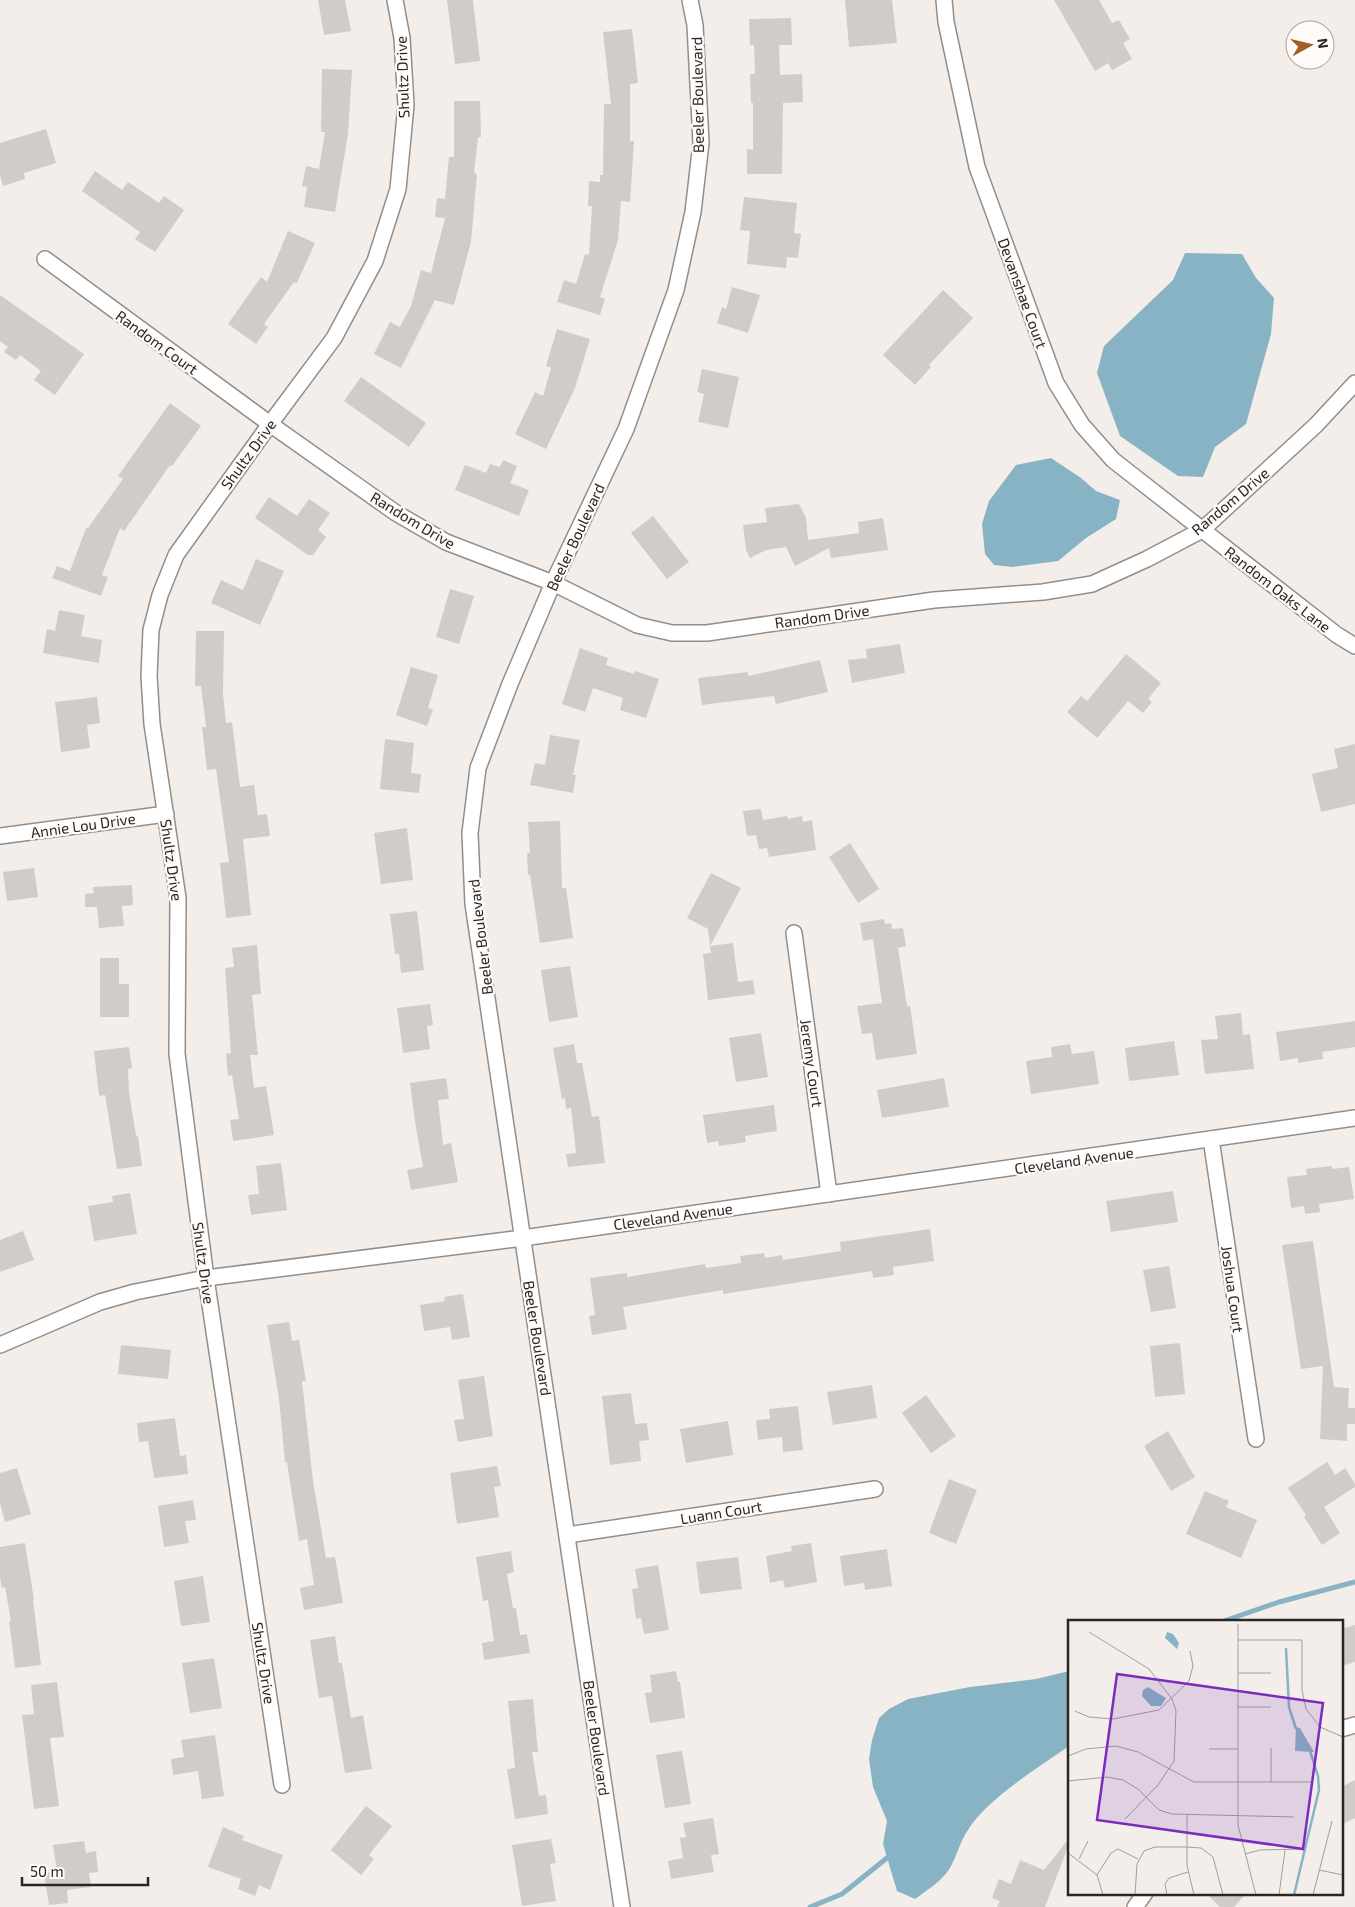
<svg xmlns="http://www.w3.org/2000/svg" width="1355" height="1907" font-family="'Exo 2',sans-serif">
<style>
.water{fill:#88b3c4}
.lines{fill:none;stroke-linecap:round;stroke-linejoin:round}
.stream{stroke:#88b3c4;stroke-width:5}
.building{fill:#d2ccc8}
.street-casing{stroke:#938e8a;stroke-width:18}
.street{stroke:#fff;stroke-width:15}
.labels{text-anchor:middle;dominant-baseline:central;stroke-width:4.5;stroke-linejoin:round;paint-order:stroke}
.street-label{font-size:15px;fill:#292726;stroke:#fffbf9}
.inset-river{fill:none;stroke:#88b3c4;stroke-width:2.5}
.inset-road{fill:none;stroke:#a29e9b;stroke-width:1}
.view{fill:#7b2cbf;fill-opacity:0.15;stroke:#7b2cbf;stroke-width:2.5}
.inset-edge{fill:none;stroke:#292726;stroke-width:2.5}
</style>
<rect width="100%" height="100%" fill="#f3eee9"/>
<g class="water">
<path d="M1185,253L1242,254L1256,278L1274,298L1271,334L1246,424L1215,447L1203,477L1178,476L1120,436L1097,373L1104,346L1173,280Z"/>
<path d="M1051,458L1081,478L1096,491L1120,500L1116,519L1086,538L1058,561L1013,567L994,565L985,554L982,524L989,501L1016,465Z"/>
<path d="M1069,1671V1746C1038,1768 988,1798 968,1830C960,1841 957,1856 950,1868C942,1881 926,1891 915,1899L897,1891L883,1844L887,1821L873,1787L869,1759L872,1740L879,1718L889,1709L908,1699L970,1687L1036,1679Z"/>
</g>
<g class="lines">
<g class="stream">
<path d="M1224,1621L1279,1602L1355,1582"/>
<path d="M810,1907L842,1894L892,1854"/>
</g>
</g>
<g class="building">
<path d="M318,0H345L351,31L324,35Z"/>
<path d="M447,0H473L480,61L455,64Z"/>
<path d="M845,0H892L897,43L849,47Z"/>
<path d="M1054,0H1099L1112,23L1119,20L1130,39L1123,43L1132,59L1112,70L1108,63L1095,71Z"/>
<path d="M791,18L792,45H779L780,75L802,74L803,102L783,103L782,174H747V149L753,150V103H751L750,74H755L754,45H750L749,19Z"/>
<path d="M632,29L638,83L630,84V141H634L630,202L621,201L618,240L600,297L605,299L600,315L557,302L564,280L576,284L585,254L589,255L592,206H588L589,181L600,182V175H603L604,104H611L603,32Z"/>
<path d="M322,69L352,70L348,134L335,212L304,207L307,187L302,186L306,166L319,169L325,132H321Z"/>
<path d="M454,101H480L481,137H478L474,173L477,174L471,242L454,305L435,300L401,368L374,354L390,322L400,327L411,306L421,270L431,273L445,218L435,217L437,198L445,199L449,157H454Z"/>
<path d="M46,129L56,163L24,173L25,179L3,186L0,175V143Z"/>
<path d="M95,171L122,190L128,182L159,203L164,196L184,210L155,252L135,239L140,232L82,191Z"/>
<path d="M744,197L797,203L794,233L801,234L798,258L787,257L786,268L747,264L750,231L740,230Z"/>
<path d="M288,231L315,243L297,283L294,282L264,324L268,327L256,344L228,324L261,277L267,282Z"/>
<path d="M732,287L760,295L748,333L717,323L722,307L726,309Z"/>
<path d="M943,290L973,318L929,365L931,367L915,385L883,355Z"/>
<path d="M0,295L84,354L55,395L34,380L41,371L20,355L16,360L4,352L8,347L0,341Z"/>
<path d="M557,329L590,339L575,388L546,449L515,434L535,392L543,396L551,368L546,366Z"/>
<path d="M702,369L739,377L728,428L698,422L704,394L697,392Z"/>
<path d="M361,377L426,423L409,447L344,401Z"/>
<path d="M170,403L201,426L172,466L170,465L124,531L120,528L102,575L108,577L101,596L52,578L57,566L70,571L86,528H88L123,479L118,476Z"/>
<path d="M503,460L517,466L510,483L529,490L519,516L455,490L465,465L486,473L490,464L500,467Z"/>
<path d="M269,497L297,516L309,499L330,513L318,530L326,537L313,555H308L255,518Z"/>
<path d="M799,504L806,518L808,540L859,533L858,522L883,518L888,550L831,558L829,548L795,566L786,547L766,550L750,558L746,550L743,525L767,522L765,508Z"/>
<path d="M653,516L689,562L667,579L631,533Z"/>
<path d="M256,559L284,571L260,625L211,603L221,580L243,590Z"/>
<path d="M450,589L474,596L459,644L436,637Z"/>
<path d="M59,610L85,615L81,636L102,640L99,663L43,653L47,629L55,631Z"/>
<path d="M196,631H224L223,694L226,723L232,722L240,787L254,785L258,815L267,814L270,836L243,839L251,915L226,918L220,863L229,862L216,769L207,770L202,727H206L201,686H195Z"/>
<path d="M900,644L905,673L852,683L848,660L867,658L866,649Z"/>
<path d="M580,648L608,658L606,665L634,674L635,671L659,679L646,718L620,710L623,698L593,688L585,712L562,704Z"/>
<path d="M1126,654L1161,683L1148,699L1152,702L1143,713L1128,701L1097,738L1067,712L1081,696L1087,701Z"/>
<path d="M820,660L828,692L776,704L774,696L702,705L698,678L748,672V676Z"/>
<path d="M411,667L438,675L428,708L433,710L427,726L396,715Z"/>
<path d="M97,697L100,723L87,725L90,748L61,752L55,702Z"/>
<path d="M550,735L580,740L573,775H576L573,793L530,785L535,763L545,765Z"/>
<path d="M385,739L414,743L411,773L421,774L419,793L380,789Z"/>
<path d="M1355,744V804L1321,812L1312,774L1338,768L1334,749Z"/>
<path d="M761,809L763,820L787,816L788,819L802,816L803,822L812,820L816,850L769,857L767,848L759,849L756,835L747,836L743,811Z"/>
<path d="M560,821L562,888H566L573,938L540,943L530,875H528L527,853H530L528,822Z"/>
<path d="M407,828L413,880L381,884L374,833Z"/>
<path d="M850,843L879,889L858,903L829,857Z"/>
<path d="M34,868L38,897L7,901L3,872Z"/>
<path d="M711,873L741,888L710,946L733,943L738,982L753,980L755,994L708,1000L703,954L711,953L708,929L687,918Z"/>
<path d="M132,885L133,905L122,906L124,926L99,928L97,907H85V894L94,893L93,887Z"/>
<path d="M417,911L424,970L401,973L399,954H395L390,914Z"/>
<path d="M884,919L885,924L891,923L892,929L903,928L906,946L898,948L907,1006H910L917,1054L876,1060L872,1033L862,1034L857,1006L882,1003L873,939L863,941L860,923Z"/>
<path d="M257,945L261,994L252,995L258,1055H250L254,1088L266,1086L274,1135L233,1141L230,1120L239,1119L232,1075L228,1076L226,1054L231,1053L225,968L234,967L232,948Z"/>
<path d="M100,958H119V984H129V1017H100Z"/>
<path d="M570,966L578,1017L549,1022L541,970Z"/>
<path d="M430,1004L433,1025L427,1026L430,1049L403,1053L397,1008Z"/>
<path d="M1241,1013L1243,1035L1250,1034L1254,1069L1205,1074L1201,1040L1218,1039L1215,1016Z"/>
<path d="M1355,1021V1047L1322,1052L1323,1059L1298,1063V1058L1280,1061L1276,1032Z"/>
<path d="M761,1033L768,1077L736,1082L729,1038Z"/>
<path d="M1174,1041L1179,1075L1129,1081L1125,1048Z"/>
<path d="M574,1044L577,1063H582L592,1117L599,1116L605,1163L568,1167L566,1154L576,1153L571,1108L566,1109L565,1098L562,1099L553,1048Z"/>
<path d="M1070,1044L1072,1054L1094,1051L1099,1084L1031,1094L1026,1061L1052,1057L1051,1047Z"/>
<path d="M129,1047L132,1068L128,1069L129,1092L136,1136H138L142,1166L117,1169L105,1095L99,1096L94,1051Z"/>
<path d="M446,1078L449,1099L438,1100L443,1145L451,1143L458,1182L411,1190L407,1170L423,1167L415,1122L410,1083Z"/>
<path d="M944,1078L949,1107L882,1118L877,1090Z"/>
<path d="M774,1105L777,1131L745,1136L746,1142L719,1146L718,1141L707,1143L703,1115Z"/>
<path d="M281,1163L287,1210L251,1215L248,1195L259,1194L256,1166Z"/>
<path d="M1332,1166V1169L1349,1167L1354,1199L1319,1204L1320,1212L1305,1214L1304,1206L1291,1208L1287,1177L1307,1175L1306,1169Z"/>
<path d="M1173,1191L1178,1222L1111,1232L1106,1201Z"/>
<path d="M130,1193L137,1234L94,1241L88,1206L113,1202L112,1196Z"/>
<path d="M930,1229L934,1261L893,1267L894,1275L873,1278L872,1271L723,1294V1290L623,1307L627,1329L592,1335L589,1316L595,1315L590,1278L627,1273V1277L705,1264L706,1268L741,1263L740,1256L764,1253L765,1258L782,1255L783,1260L841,1251L840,1242Z"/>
<path d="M23,1231L34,1260L0,1272V1240Z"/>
<path d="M1313,1241L1334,1387L1349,1388L1348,1408H1355V1424H1347V1441L1320,1439L1323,1366L1301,1369L1282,1245Z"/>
<path d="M1169,1266L1176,1308L1151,1312L1143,1270Z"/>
<path d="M463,1294L470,1337L452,1340L450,1327L424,1331L420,1305L445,1301L444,1297Z"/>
<path d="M289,1322L292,1341L299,1340L306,1381H302L313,1481L326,1558L335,1557L343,1603L304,1610L300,1588L314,1585L307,1539L299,1541L287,1462H285L279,1399L267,1325Z"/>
<path d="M1180,1343L1185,1394L1155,1397L1150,1346Z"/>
<path d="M121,1345L171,1350L168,1379L118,1374Z"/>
<path d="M484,1376L493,1436L458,1442L454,1420L464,1419L458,1380Z"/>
<path d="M872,1385L877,1418L833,1425L827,1392Z"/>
<path d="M631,1393L635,1424L647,1423L649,1440L639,1441L641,1461L610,1465L602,1396Z"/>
<path d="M926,1395L956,1436L931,1453L902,1413Z"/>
<path d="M798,1406L803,1450L783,1452L782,1437L758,1440L756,1420L770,1419L769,1409Z"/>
<path d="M175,1418L180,1456L186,1455L188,1474L154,1478L148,1441L139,1442L137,1423Z"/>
<path d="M728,1421L733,1455L686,1463L680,1429Z"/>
<path d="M1168,1431L1195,1477L1171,1491L1144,1446Z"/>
<path d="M1327,1462L1335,1475L1345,1468L1355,1484V1487L1324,1507L1340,1533L1322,1545L1304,1517L1306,1515L1288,1488Z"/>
<path d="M497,1466L501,1486L494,1487L499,1517L457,1524L450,1473Z"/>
<path d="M17,1468L31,1514L5,1522L0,1503V1473Z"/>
<path d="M949,1479L977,1490L956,1544L929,1533Z"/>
<path d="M1205,1491L1229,1501L1226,1507L1257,1520L1241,1558L1186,1534Z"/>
<path d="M193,1500L196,1520L185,1521L189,1543L164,1547L158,1506Z"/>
<path d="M25,1543L34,1600H33L41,1665L15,1668L9,1621H11L5,1587L2,1588L0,1577V1547Z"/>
<path d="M811,1543L817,1582L785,1588L783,1580L770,1583L766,1556L792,1551L791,1546Z"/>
<path d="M887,1549L892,1586L865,1590L864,1583L844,1586L840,1556Z"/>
<path d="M511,1551L514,1572L507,1574L513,1608H516L520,1635L527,1634L530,1653L484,1660L482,1643L494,1641L488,1600L483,1601L476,1557Z"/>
<path d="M738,1557L742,1589L700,1594L696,1562Z"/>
<path d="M658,1565L669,1630L644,1634L641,1618L636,1619L632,1589L638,1588L635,1569Z"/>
<path d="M203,1576L210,1622L181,1626L174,1581Z"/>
<path d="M1355,1625V1662L1341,1666V1629Z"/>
<path d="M335,1636L339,1663H342L351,1718L363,1715L372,1769L345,1773L332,1696L319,1698L310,1640Z"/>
<path d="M214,1658L222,1708L190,1713L182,1663Z"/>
<path d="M676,1671L678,1682H680L685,1718L650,1723L645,1693L652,1692L650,1675Z"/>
<path d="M57,1682L64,1737L50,1738L59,1806L34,1809L22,1715L34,1714L31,1685Z"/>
<path d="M533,1699L538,1752H532L539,1796L546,1795L548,1814L515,1819L507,1769L515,1768L508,1701Z"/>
<path d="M215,1735L224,1796L202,1799L198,1771L173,1775L171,1759L184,1757L181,1740Z"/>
<path d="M682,1751L691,1804L665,1808L656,1755Z"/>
<path d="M1355,1780V1818L1341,1825V1787Z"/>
<path d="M366,1806L392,1826L369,1855L374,1859L361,1875L331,1850Z"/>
<path d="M713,1818L719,1854L711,1855L714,1872L671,1879L668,1861L683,1858L680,1838L686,1837L683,1823Z"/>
<path d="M223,1827L244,1836L242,1840L283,1855L270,1890L259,1885L255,1896L238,1889L241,1879L208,1867Z"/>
<path d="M551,1839L556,1863L550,1864L556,1901L522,1906L512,1845Z"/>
<path d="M84,1841L86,1853L96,1851L98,1872L89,1873L91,1887L67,1890L68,1903L49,1905L44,1873L57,1871L53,1845Z"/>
<path d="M1067,1841L1069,1844L1045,1907H997L1000,1901L992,1898L999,1879L1011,1884L1020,1860L1044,1870Z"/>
<path d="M1206,1893H1247L1234,1907H1220Z"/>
</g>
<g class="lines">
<defs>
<g id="street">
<path d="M944,0L946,22L977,167L1056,383L1082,425L1113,460L1337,635L1355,646"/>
<path d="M45,259L270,424L396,513L446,542L553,583L637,625L672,633H707L934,600L1043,592L1092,584L1147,559L1202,530L1316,425L1355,383"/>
<path d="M0,836L166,814"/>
<path d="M794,933L829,1194"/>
<path d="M1211,1139L1256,1439"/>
<path d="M0,1345L100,1302L135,1292L206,1278L523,1238L1355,1118"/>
<path d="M567,1535L875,1489"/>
<path d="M1341,1729L1355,1725"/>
<path d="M282,1785L206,1278L177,1054L178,898L152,724L149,676L151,630L160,595L176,555L270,424L334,338L375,261L398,189L406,105L402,38L395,0"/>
<path d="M622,1907L473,904L470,833L478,768L510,684L553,583L626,429L676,290L693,212L701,143L695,25L690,0"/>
<path d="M1135,1907L1145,1893"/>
</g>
</defs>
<use href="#street" class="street-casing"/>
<use href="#street" class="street"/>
</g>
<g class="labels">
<g class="street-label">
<text transform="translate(402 77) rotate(-92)">Shultz Drive</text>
<text transform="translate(697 95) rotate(-91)">Beeler Boulevard</text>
<text transform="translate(1023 293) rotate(70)">Devanshae Court</text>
<text transform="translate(157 342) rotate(36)">Random Court</text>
<text transform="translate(248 454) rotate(-54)">Shultz Drive</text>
<text transform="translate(1230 501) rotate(-40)">Random Drive</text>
<text transform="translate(413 520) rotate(31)">Random Drive</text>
<text transform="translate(575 537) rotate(-65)">Beeler Boulevard</text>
<text transform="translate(1278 589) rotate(38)">Random Oaks Lane</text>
<text transform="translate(822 616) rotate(-8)">Random Drive</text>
<text transform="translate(83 825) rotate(-8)">Annie Lou Drive</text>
<text transform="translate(172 860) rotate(82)">Shultz Drive</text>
<text transform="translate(480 937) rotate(-97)">Beeler Boulevard</text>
<text transform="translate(812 1063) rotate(82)">Jeremy Court</text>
<text transform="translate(1074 1160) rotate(-8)">Cleveland Avenue</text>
<text transform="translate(673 1216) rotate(-8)">Cleveland Avenue</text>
<text transform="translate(204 1263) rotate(82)">Shultz Drive</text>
<text transform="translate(1233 1289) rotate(82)">Joshua Court</text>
<text transform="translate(538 1338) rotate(81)">Beeler Boulevard</text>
<text transform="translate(721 1512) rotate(-9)">Luann Court</text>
<text transform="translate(264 1663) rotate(81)">Shultz Drive</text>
<text transform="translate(597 1738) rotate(82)">Beeler Boulevard</text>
</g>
</g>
<g transform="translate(1068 1620)">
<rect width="275" height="275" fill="#f3eee9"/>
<path d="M99,12L105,14L111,23L109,29L97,18ZM80,67L98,78L93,86H83L74,76L75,70ZM228,107L232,108L246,132L227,131Z" fill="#88b3c4"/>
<path class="inset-river" d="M218,28L221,87L228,109M226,275L251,170L250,156L242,131"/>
<path class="inset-road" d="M170,4V205L188,275M21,12L81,49L104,79L108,91L106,141L90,165L57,199M170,20H234V70L238,89L252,107L275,117M170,53H203M170,87H203M7,91L21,97L45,99L91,90L121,61L125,46L122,31M203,128V162M141,129H170M0,136L18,129L48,126L70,132L126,162H244M0,161L39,157L55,160L70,169L91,190L104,194L226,197M119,195V245L126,275M0,233L29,255L35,275M177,234L192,230L234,229M11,239L20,221M251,250L275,255M29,255L43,233L50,229L70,239M67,275L69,244L76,231L87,227H119L133,228L145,237L155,275M99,275L97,264L101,258L120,252M211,275L217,230M245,275L264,201"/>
<path class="view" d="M49,54L255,83L235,229L29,200Z"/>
<rect width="275" height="275" class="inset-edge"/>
</g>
<g transform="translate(1310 45) rotate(82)"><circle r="24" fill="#fffbf9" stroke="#a9a6a5"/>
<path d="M0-4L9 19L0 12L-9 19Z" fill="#a06029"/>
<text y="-8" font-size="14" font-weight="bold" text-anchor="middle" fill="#292726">N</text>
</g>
<path d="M22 1877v8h126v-8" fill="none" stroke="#292726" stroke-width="2.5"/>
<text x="30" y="1877" font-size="15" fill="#292726" stroke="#fffbf9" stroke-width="4" paint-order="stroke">50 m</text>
</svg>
